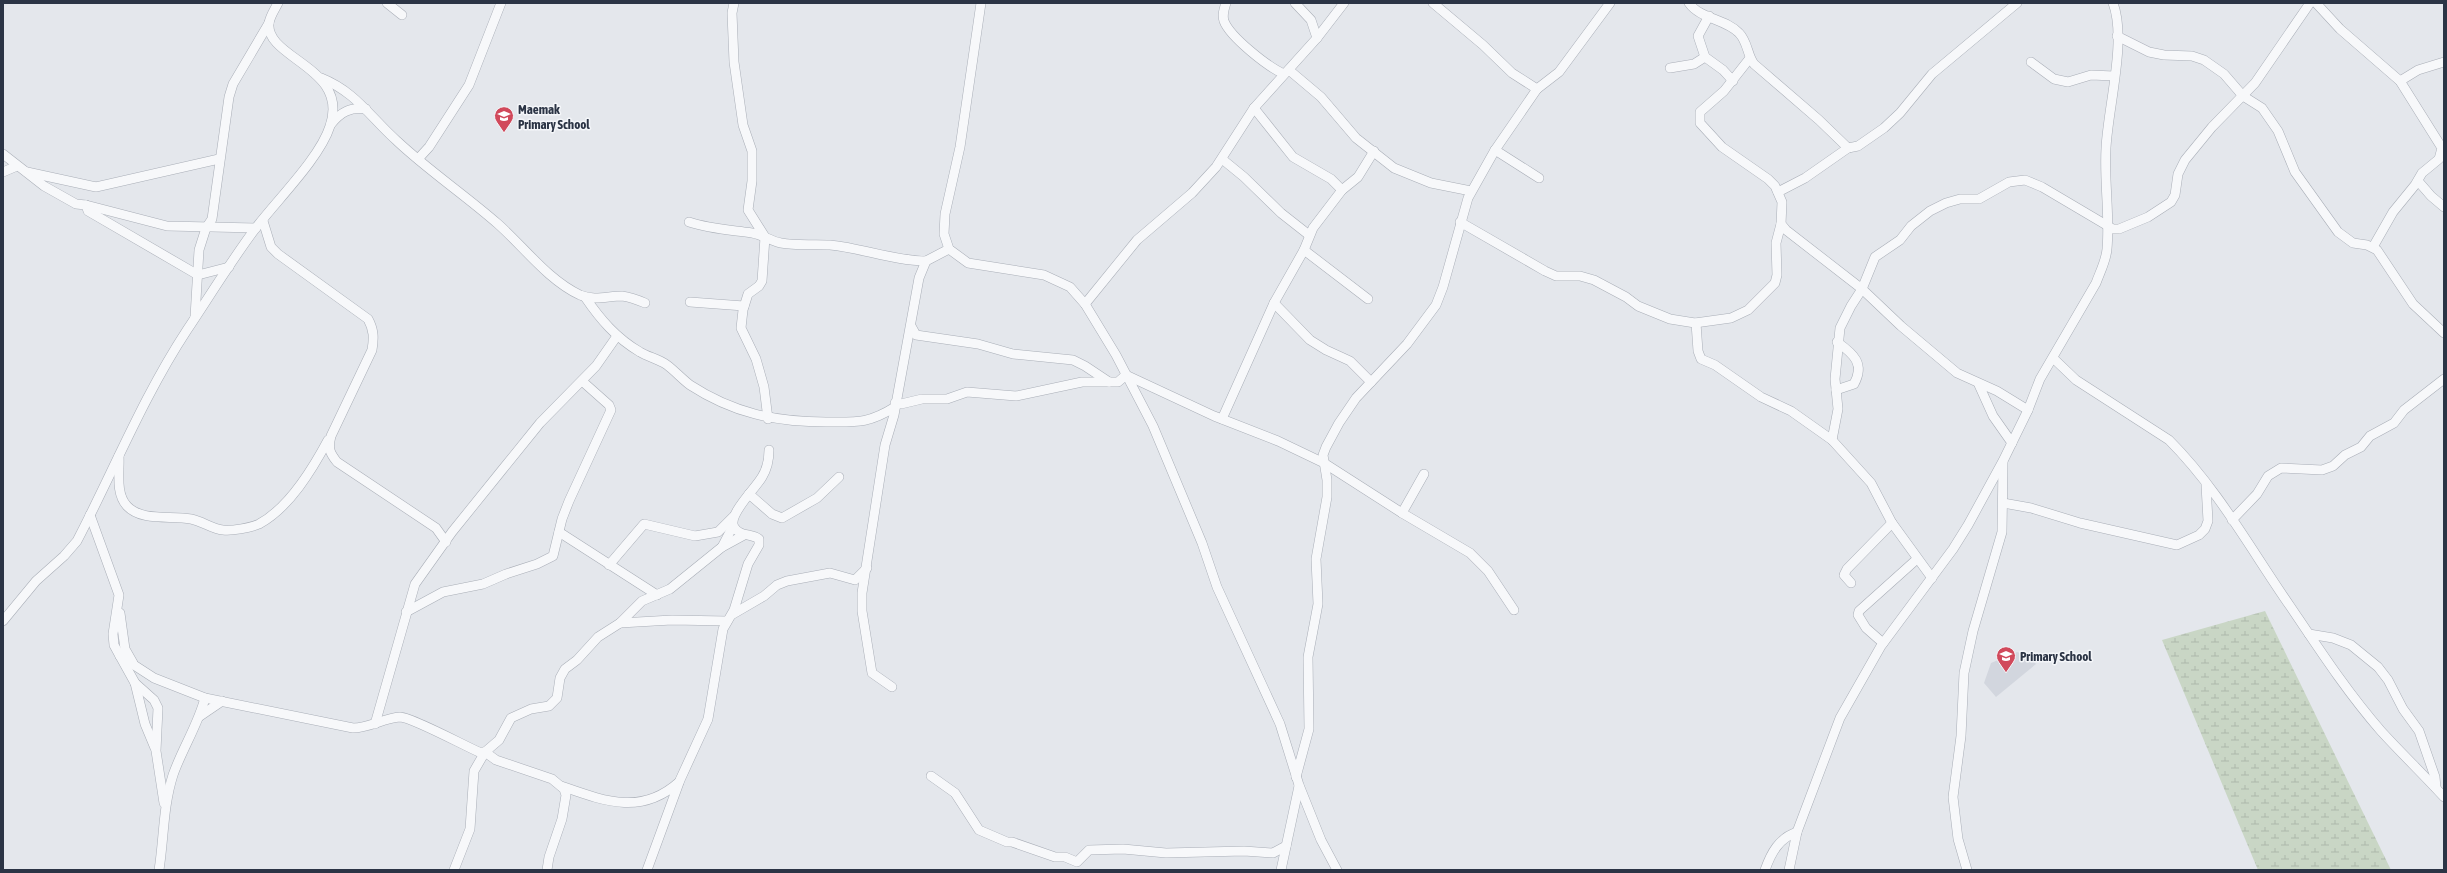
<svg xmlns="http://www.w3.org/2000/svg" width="2447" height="873" font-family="'Asap Condensed',sans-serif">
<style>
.built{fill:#d2d6de}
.wetland{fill:url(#wetland-marsh)}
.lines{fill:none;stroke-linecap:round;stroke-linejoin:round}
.minor-casing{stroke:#a9aeb7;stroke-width:10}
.minor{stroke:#f7f8fa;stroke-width:9}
.labels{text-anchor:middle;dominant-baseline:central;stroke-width:3;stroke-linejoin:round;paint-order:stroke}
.poi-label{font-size:13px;font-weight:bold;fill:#2b3445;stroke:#f4f6f9;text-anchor:start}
</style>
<defs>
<pattern id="wetland-marsh" width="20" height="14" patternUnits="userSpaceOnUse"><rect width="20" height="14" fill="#c9d6c5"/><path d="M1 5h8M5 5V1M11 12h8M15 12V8" fill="none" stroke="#adb8ab"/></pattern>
</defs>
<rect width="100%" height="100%" fill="#e4e7ec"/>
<path class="built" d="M2017,652L2029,656L2036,664L1996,697L1984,683L1991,663Z"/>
<path class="wetland" d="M2265,611L2391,870H2258L2162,640Z"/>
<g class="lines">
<defs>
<g id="minor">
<path d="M387,3L402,15"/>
<path d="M734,3L732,13L734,62L743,125L752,151V181L748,210L765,237L762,281L759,286L748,294L743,310L741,328L756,359L764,387L768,419"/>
<path d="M981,3L960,147L945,214L944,234L949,249L968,263L1044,275L1070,287L1085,304L1116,355L1153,426L1202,543L1217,587L1280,724L1299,785L1321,840L1337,870"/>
<path d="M1226,3C1224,9 1222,15 1224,21C1230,37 1268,67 1284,74"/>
<path d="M1295,3L1311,20L1317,38"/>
<path d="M1433,3L1483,45L1512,73L1537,89"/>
<path d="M1689,3C1700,19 1726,19 1739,33C1748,42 1747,55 1754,64L1819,120L1848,148"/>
<path d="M2316,3L2340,29L2400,81L2442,148L2439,159L2422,173L2415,185L2393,212L2373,247"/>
<path d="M2117,36L2149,52L2164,55L2192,56L2204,60L2224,74L2243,96L2262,108L2278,131L2295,172L2338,232L2353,243L2367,245L2377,250L2413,304L2444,333"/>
<path d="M1705,57L1698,36L1709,16"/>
<path d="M1750,58L1724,91L1700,112V123L1722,147L1768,179L1775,186L1782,202L1781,224L1786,230L1862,289L1901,326L1957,373L1997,391L2028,410"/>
<path d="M2031,62L2054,79L2068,82L2091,75L2114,76"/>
<path d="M1670,68L1694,64L1705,57L1723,70L1733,81"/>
<path d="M1289,70L1321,97L1356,138L1394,168L1431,183L1471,191"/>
<path d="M321,78C356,92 370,117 397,141C429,171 465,195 498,224C524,247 548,280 580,295C594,301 608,296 622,296C630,297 638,300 645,303"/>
<path d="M2400,81L2418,70L2444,62"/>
<path d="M1254,108L1293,157L1331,179L1342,190"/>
<path d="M331,124C341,112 350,107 366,109"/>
<path d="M1495,150L1539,178"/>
<path d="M3,154L44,186L76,204L86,205L88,211L198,275L229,267"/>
<path d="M418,159L429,147L469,85L501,3"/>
<path d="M1222,159L1244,177L1281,213L1309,235"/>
<path d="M3,172L17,166"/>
<path d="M27,172L96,187L219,159"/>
<path d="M2418,181L2431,196L2444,207"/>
<path d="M1778,192L1805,178L1848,148L1858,146L1884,128L1900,113L1932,74L2017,3"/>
<path d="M86,205L167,226L256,228"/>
<path d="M263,221L271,247L278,254L368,319C374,330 374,338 372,350L331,436C328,448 329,452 337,462L436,528L446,542"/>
<path d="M689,222C710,229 731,230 752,233C764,235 770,241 781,243C797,246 813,244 830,245C862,248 894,261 926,261"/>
<path d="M1460,222L1545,271L1556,276H1580L1594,280L1626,297L1638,306L1670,319L1695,323L1731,318L1748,310L1775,283L1777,275L1776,243L1781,224"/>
<path d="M1304,250L1368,299"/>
<path d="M585,297C600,319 616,338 640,352C648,357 659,359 667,365C675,371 682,379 690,385C733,413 775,422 826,422C856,422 868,424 895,407"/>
<path d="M690,302L744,306"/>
<path d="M1274,303L1310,340L1326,350L1350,361L1371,382"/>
<path d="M1085,304L1137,240L1192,193L1216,167L1254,108L1317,38L1344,3"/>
<path d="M195,317L199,250L206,228L212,219L229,97L233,84L269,23"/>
<path d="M1696,323L1698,351L1701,359L1715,365L1761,397L1791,411L1832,440L1871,483L1892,523L1932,578"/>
<path d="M911,326L916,335L978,344L1013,354L1073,360L1085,366L1109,382"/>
<path d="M2053,358L2076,380L2169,440C2218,489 2251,550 2290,606C2319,649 2347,692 2381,731C2401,753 2424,775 2444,797"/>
<path d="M1979,385L1993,416L2012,443"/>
<path d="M1836,390L1854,384C1865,364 1854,354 1837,342"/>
<path d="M895,403L901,404L922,399H947L967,392L1016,396L1082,382H1118L1126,375L1214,416L1278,441L1324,463L1402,513L1470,553L1488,571L1514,610"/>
<path d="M1222,419L1274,303L1304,250L1313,228L1342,190L1358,177L1374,151"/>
<path d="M1832,440L1838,409L1835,379L1840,328L1851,306L1862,289L1875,257L1900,240L1911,226L1930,211L1946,203L1960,199H1979L2009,182L2025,180L2042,187L2113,229H2119L2148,217L2171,202L2175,195L2178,174L2185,160L2212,127L2255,83L2310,3"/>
<path d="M119,456C120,471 115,493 127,506C142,522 171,515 191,519C202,521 212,529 223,530C232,531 250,528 259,524C289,508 312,470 328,440"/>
<path d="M749,494L772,514L782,518L817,498L839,477"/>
<path d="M2003,503L2031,508L2080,523L2177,545L2199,535L2205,529L2208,521L2206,485"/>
<path d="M1402,513L1424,474"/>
<path d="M90,515L119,595L113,634L114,645L120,656L154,678L205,698L353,728C369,728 384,718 400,717C411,717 465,746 479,752H485L496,760L552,779L564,789L566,795L562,819L549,857L547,870"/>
<path d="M2232,520L2257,494L2268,476L2281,468L2322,470L2333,466L2345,455L2361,447L2370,436L2394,423L2404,410L2444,379"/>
<path d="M559,532L657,595"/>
<path d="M722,547L733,526"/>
<path d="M609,565L644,524L695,536L718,532L733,517"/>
<path d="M1851,583L1844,575L1847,569L1892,523"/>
<path d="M406,612L443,592L483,584L506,574L537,564L553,556L562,519L569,501L611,410L609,405L582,381"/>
<path d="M120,613L125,649L133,663"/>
<path d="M733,614L764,596L777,585L787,581L830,573L855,580L867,568"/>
<path d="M3,621L36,581L64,556L77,541C114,470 143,397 187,330C209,297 231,261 255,229C276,201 320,158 330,126C350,67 265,59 269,23C270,16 275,9 278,3"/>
<path d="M620,623L672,620L727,621"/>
<path d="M2309,634L2333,638L2351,645L2378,667L2388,680L2403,709L2419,731L2435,777L2436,788"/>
<path d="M1883,643L1866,628L1858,615L1859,611L1917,559"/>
<path d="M120,656L135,683L154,700L158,708L156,751L164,803"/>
<path d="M135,683L145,724L155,748"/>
<path d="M892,687L872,673L862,611V593L885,445L894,415L919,278L926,261L949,249"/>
<path d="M200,716L222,701"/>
<path d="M375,724L415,584L452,532L502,470L540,423L596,366L617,336"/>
<path d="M931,776L955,793L979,830L1007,842H1012L1055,857H1065L1077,862L1089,850L1123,849L1166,853L1244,851L1273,853L1286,846"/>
<path d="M1296,777L1309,729L1308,657L1318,604L1316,559L1327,497V480L1323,455L1326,447L1339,423L1356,398L1407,344L1436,305L1443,287L1468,198L1495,150L1537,89L1559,72L1610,3"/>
<path d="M561,786C604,801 641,816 679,782"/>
<path d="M159,870C164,838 163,806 173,775C182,749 198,725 205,698"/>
<path d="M454,870L470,829L474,771L485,752L499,740L511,718L531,709L549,706L557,698L560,678L565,669L577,660L598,637L620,623L642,601L670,589L722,547L744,535"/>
<path d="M647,870L680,780L708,719L723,629L734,610L748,564L759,545V539C751,533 740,537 734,527C727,515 756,488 762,477C767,469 769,459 769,450"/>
<path d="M1281,870L1299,786"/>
<path d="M1765,870C1771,853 1779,838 1797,832"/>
<path d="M1789,870L1797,832L1840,718L1881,646L1953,549L1968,525L2003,461L2028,410L2040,379L2096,283C2100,272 2106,261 2107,249C2110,215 2104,182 2106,148C2108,107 2127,40 2113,3"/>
<path d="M1967,870L1958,839L1953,797L1961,736L1964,673L1973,631L2002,532L2003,463"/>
</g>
</defs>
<use href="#minor" class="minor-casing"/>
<use href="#minor" class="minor"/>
</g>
<defs>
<symbol id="school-pin" viewBox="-11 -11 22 30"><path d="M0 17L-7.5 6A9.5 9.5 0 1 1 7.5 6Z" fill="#d1495b" stroke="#f4f6f9"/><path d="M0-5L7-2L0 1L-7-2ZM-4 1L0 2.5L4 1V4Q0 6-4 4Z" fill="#fff"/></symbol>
</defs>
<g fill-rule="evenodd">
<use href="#school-pin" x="493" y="105" width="22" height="30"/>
<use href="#school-pin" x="1995" y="645" width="22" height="30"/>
</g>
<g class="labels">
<g class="poi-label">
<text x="518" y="109">Maemak<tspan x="518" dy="15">Primary School</tspan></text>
<text x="2020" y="656">Primary School</text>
</g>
</g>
<rect width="2447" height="873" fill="none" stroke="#2b3445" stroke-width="8"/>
</svg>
